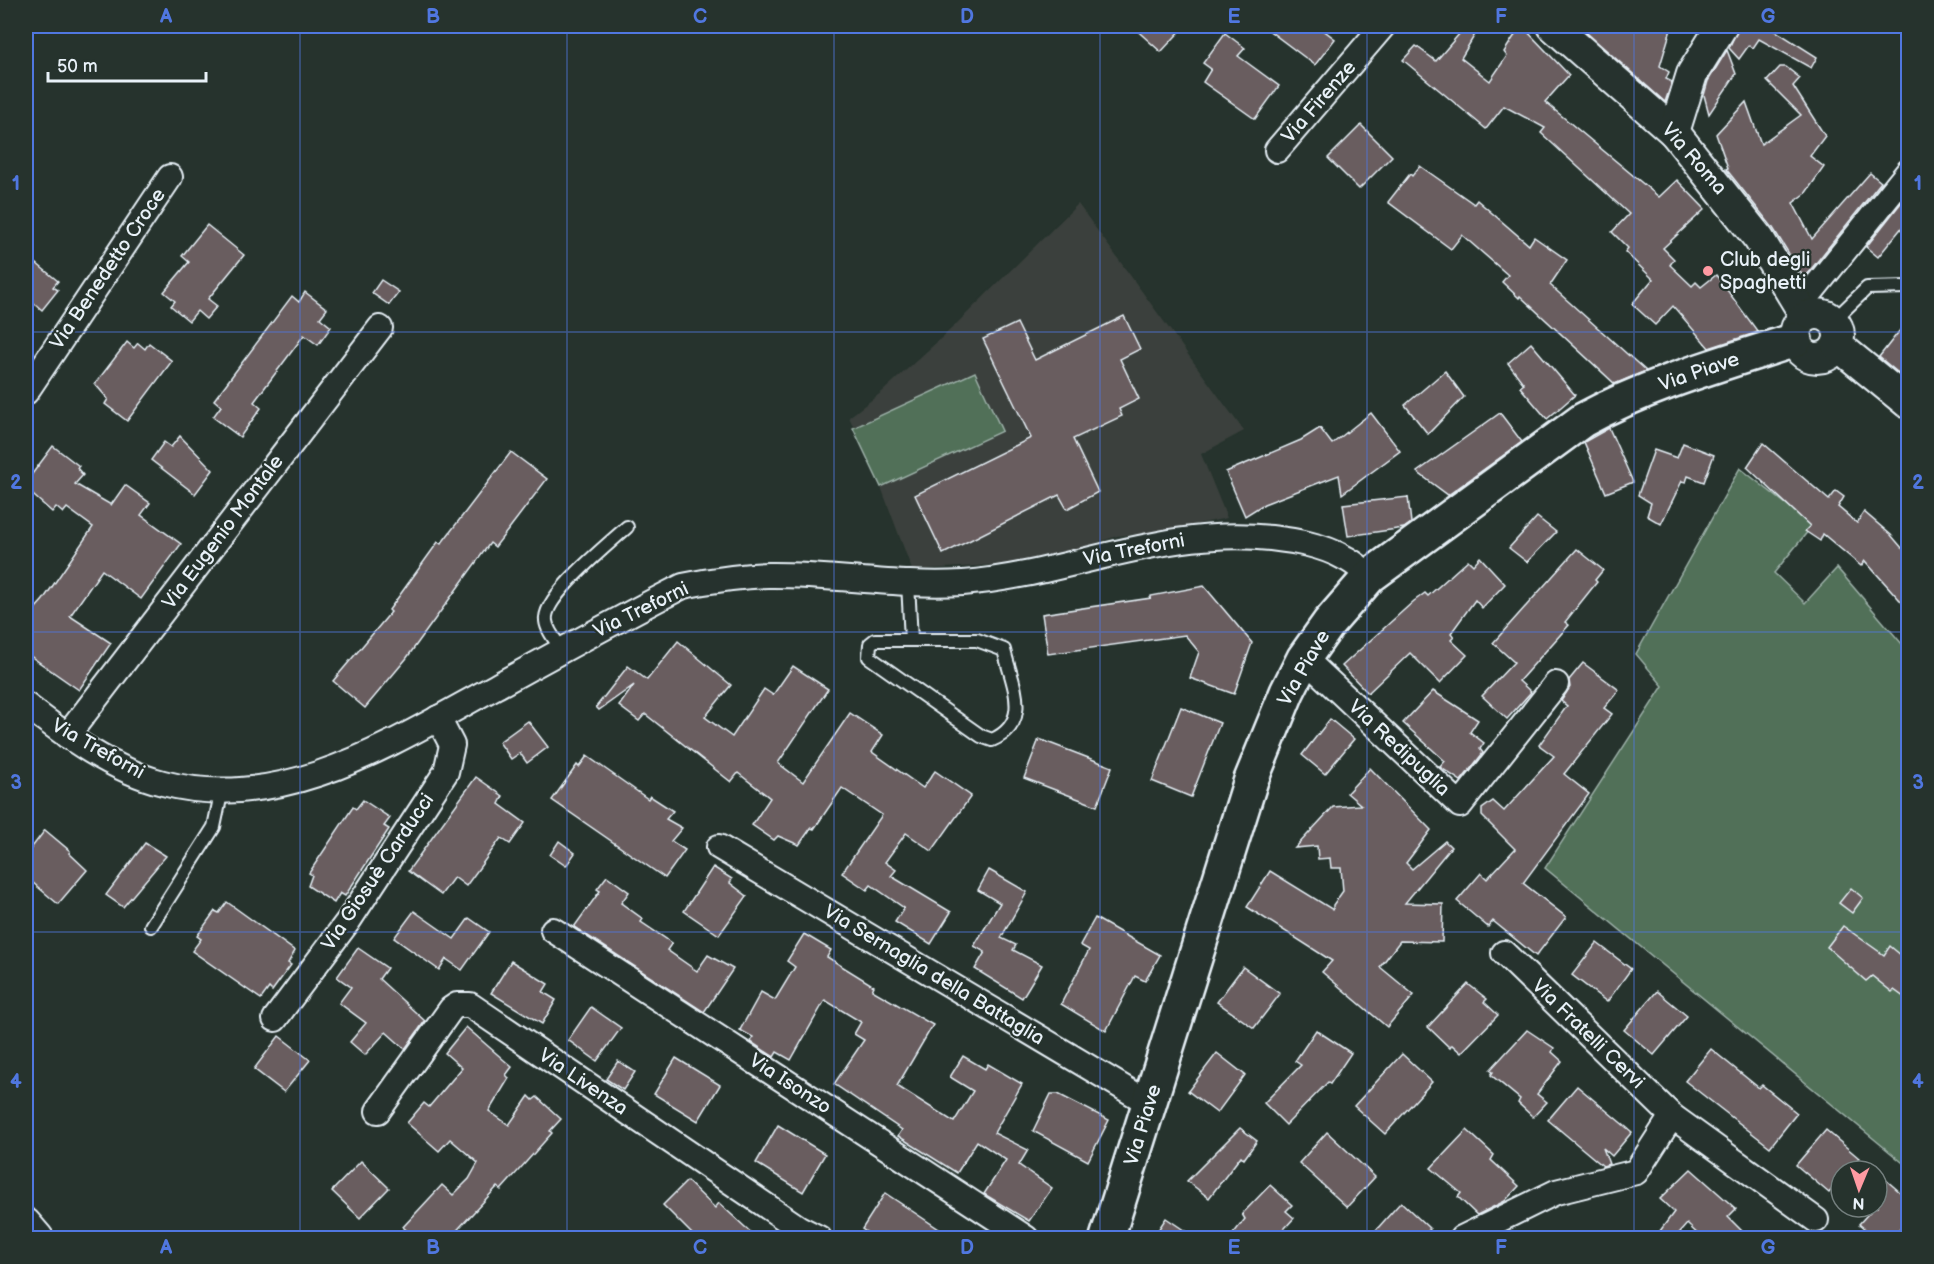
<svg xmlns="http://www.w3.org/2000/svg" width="1934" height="1264" font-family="'Balsamiq Sans',sans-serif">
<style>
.built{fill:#3a403c}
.green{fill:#517058;stroke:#9cb0a8;stroke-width:1.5}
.building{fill:#695d5f;stroke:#e8f1f8;stroke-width:1.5}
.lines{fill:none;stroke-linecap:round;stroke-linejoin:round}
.service-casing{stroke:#e8f1f8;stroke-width:16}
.minor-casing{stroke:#e8f1f8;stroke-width:28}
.tertiary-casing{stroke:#e8f1f8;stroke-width:34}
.secondary-casing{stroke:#e8f1f8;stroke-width:38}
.service{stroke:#26332d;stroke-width:12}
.minor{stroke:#26332d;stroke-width:24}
.tertiary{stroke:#26332d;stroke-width:30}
.secondary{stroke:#26332d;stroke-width:33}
.grid{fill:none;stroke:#5077e0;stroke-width:1.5;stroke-opacity:0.55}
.poi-dot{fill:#ff9aa2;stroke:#26332d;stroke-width:2}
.labels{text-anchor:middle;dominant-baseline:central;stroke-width:4.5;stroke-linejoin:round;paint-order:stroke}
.street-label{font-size:20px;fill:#e8f1f8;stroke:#26332d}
.poi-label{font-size:20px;fill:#e8f1f8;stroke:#26332d;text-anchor:start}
.neatline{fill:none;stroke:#5077e0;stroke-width:2}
.grid-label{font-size:20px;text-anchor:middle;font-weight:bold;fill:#5077e0}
</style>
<rect width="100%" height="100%" fill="#26332d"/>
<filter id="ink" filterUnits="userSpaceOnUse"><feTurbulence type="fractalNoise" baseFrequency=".0167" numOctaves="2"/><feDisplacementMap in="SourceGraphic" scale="12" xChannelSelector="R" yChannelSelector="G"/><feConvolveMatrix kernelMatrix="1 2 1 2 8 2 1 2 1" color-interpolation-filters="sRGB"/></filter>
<g filter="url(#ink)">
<path class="built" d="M1078,204L1244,431L1201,454L1227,518L1160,532L1117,536L1082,548L1010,564L912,570L881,487L849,417L882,392L949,331Z"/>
<g class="green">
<path d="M975,372L1002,431L881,487L853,428Z"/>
<path d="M1740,468L1813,525L1774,573L1805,603L1837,568L1908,651V1167L1545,868L1663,686L1636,654Z"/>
</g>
<g class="building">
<path d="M1132,26H1185L1161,52Z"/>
<path d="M1263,26H1318L1335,39L1315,65Z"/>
<path d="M1466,26H1480L1461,58L1490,81L1507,56L1504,52L1513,38L1522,26L1569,75L1545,102L1659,197L1677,180L1705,209L1663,248L1674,259L1670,265L1692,286L1696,282L1701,287L1716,275L1758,332L1709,348L1673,306L1655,325L1632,304L1653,279L1625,252L1628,248L1612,232L1629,214L1541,133L1545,128L1504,106L1486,129L1403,60L1416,46L1436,61Z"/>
<path d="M1579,26H1672L1660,66L1669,72L1666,79L1672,82L1665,102Z"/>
<path d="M1739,26H1768L1817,57L1811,68L1759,39L1753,48L1749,45L1739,59L1729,48Z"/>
<path d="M1225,33L1245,48L1238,56L1279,86L1255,119L1203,82L1211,69L1203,63Z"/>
<path d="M1727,50L1736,74L1709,114L1704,95L1708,81Z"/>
<path d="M1780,67H1786L1800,78L1793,86L1825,136L1810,156L1824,167L1805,194L1793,203L1812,239L1870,173L1881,182L1804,278L1773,228L1726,169L1728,168L1716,134L1746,102L1761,144L1801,115L1767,81Z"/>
<path d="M1361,125L1392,156L1359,189L1328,158Z"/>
<path d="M1420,166L1474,204L1477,200L1529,245L1534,237L1567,260L1550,285L1646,371L1615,384L1520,296L1519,298L1502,282L1508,275L1462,235L1451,249L1388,202L1410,174L1412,176Z"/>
<path d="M1908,194V220L1878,257L1866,247Z"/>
<path d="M207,225L244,255L208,299L217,306L206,319L197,311L189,321L171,306L175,301L164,292L189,262L182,256Z"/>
<path d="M26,255L58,281L53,287L58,290L42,310L35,304L26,316Z"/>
<path d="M381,280L399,292L389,305L372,293Z"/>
<path d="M305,292L327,309L320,318L331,327L318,345L304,335L254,402L261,408L240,437L213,417L221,406L214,400L292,296L299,302Z"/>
<path d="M1124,316L1140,349L1120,359L1139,399L1119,409L1122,416L1073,439L1098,492L1067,509L1059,495L943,554L915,495L1031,438L983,339L1017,323L1035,360Z"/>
<path d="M1908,320V381L1879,357Z"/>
<path d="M127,342L134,348L138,343L145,349L149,343L172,361L127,421L105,404L108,399L95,384Z"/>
<path d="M1531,343L1575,395L1547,419L1520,387L1524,384L1508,363Z"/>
<path d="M1445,371L1464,397L1428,434L1405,405Z"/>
<path d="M1371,413L1400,451L1342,494L1339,475L1264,504L1245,516L1226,472L1301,440L1320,428L1332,444Z"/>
<path d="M1500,413L1522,442L1448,495L1417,472Z"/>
<path d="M1609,428L1633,482L1606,493L1584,442Z"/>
<path d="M180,436L213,470L195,494L151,460L164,442L171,447Z"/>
<path d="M1683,443L1714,455L1704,482L1688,476L1686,482L1682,481L1661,524L1647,516L1651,503L1638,495L1654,450L1677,458Z"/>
<path d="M1763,443L1829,500L1836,491L1844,497L1838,507L1857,523L1864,512L1891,535L1908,555V609L1865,561L1861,566L1823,534L1820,541L1805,531L1810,526L1747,467Z"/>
<path d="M53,446L79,466L77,468L83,475L75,484L111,505L125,485L150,503L141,515L181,544L141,599L102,570L70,616L111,643L79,690L26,653V619L43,600L93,527L67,508L63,513L56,507L52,512L26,489V482Z"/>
<path d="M511,452L547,479L495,547L490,543L406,659L365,708L333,681L391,612L389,610L438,542L441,544Z"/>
<path d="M1408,497L1411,523L1404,528L1348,536L1343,504Z"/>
<path d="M1537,517L1556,532L1527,562L1509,548Z"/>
<path d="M1577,549L1603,570L1595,580L1597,582L1565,622L1569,625L1519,681L1531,692L1507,719L1482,696L1514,662L1493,643Z"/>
<path d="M1480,557L1505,584L1482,608L1475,600L1451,633L1454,637L1451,640L1467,655L1440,683L1410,653L1368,693L1342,666L1414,601L1425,593L1428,596L1468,560L1473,565Z"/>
<path d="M1204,586L1252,643L1234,694L1190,678L1199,652L1185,635L1048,654L1042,614L1151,598V596Z"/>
<path d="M678,641L731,685L705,717L732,737L764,689L773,695L793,666L828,689L778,763L803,782L850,713L883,735L872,752L923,788L935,771L971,796L932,851L906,833L885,862L896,870L891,876L951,912L931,944L895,922L904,908L871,885L867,890L842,873L882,815L842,788L814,829L811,828L799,845L778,836L774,840L752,825L770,798L738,773L731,782L645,714L639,721L619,706L634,685L599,710L596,707L628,666L647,680Z"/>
<path d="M1583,663L1619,690L1604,708L1612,714L1564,774L1589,794L1523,883L1566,917L1536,956L1493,921L1488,927L1457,901L1481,873L1487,879L1515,849L1482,816V809L1493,801L1504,811L1554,756L1539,745L1567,706L1561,701L1570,687L1569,680Z"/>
<path d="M1433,691L1478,720L1470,732L1484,743L1480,749L1483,753L1461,781L1440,767L1445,761L1403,723Z"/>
<path d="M1181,707L1220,723L1191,797L1152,781Z"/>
<path d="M1330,719L1354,739L1325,774L1302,755Z"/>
<path d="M528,721L548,747L527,763L520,753L511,759L499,742Z"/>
<path d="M1039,739L1112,767L1097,806L1024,778Z"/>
<path d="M587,756L648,799L650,796L673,811L666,819L682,828L671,841L685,850L665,878L552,800L577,765L579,767Z"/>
<path d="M1370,768L1431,830L1406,863L1412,869L1445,841L1451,847L1405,903L1443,904L1442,942L1400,941L1380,967L1414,995L1387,1027L1322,972L1332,961L1247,907L1270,871L1333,910V905L1343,891L1341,868H1331L1330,858L1318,859L1317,846L1295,848L1333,807L1361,805L1347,793Z"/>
<path d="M476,777L503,796L499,804L525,823L510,844L501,838L466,886L454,877L441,895L408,871Z"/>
<path d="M363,800L390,818L384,826L389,829L345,896L340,893L334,903L308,886L312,875L309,873L353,807L356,809Z"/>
<path d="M45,830L70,851L69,853L87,870L58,904L26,877V855Z"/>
<path d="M559,841L575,853L566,866L550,855Z"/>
<path d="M145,843L166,856L123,907L106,895Z"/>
<path d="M713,867L732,879L730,883L747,896L719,935L684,911Z"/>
<path d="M989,870L1027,892L1001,938L1016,945L1013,950L1042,965L1022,998L975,969L985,952L974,946L1000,903L978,890Z"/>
<path d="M607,876L629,892L621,903L643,919L641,922L672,943L667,950L697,971L708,955L733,969L704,1012L574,927L600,891L597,889Z"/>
<path d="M1851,888L1863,898L1852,913L1839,903Z"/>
<path d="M227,902L295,951L288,963L291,965L272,991L269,988L261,999L192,951L201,939L197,936L215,911L219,913Z"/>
<path d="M414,911L454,939L469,918L489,932L462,970L446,959L439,970L394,938Z"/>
<path d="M1095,918L1160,955L1145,981L1135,976L1106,1031L1061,1004L1089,950L1080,945Z"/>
<path d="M1843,926L1884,955L1890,946L1908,961V1000L1894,990L1892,992L1872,976L1866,981L1827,947Z"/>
<path d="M804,934L831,950L827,957L874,986L872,990L933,1025L897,1086L954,1122L973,1091L950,1077L963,1056L985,1069L988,1064L1022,1084L994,1133L1028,1150L1019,1165L1052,1188L1029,1221L984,1194L1006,1160L977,1141L957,1173L898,1136L902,1130L834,1084L864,1040L854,1034L861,1022L825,1000L791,1060L777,1052L774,1057L751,1042L753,1037L740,1030L761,992L775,1000L795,967L787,961Z"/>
<path d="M1597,943L1631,969L1607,1002L1572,975Z"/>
<path d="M358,948L387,968L379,979L425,1021L405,1049L386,1032L365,1055L350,1042L366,1023L339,1003L351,987L337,977Z"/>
<path d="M511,961L548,984L543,992L556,1000L542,1024L491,993Z"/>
<path d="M1243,967L1280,994L1254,1028L1217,1002Z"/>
<path d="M1468,984L1487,999L1484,1002L1498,1015L1461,1053L1452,1045L1450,1048L1428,1027Z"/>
<path d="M1657,991L1687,1016L1654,1055L1624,1030Z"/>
<path d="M591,1007L621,1028L597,1061L568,1040Z"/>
<path d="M466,1027L512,1067L506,1075L509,1078L489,1111L509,1125L529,1096L533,1100L537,1097L561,1119L550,1131L552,1133L501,1190L497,1187L449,1239H416L403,1227L442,1185L453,1195L469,1179L478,1163L450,1139L439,1151L407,1123L424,1103L429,1107L462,1068L445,1053Z"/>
<path d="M1316,1030L1351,1053L1330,1084L1328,1082L1286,1125L1264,1103L1301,1065L1295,1061Z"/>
<path d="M1527,1030L1554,1048L1552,1052L1562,1061L1537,1094L1547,1102L1533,1117L1518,1103L1520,1099L1491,1075L1493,1072L1490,1070Z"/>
<path d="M279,1036L310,1060L284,1092L254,1069Z"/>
<path d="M1711,1049L1759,1088L1762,1085L1797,1113L1770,1147L1685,1081Z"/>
<path d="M1217,1053L1245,1075L1217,1113L1188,1091Z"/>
<path d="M1402,1054L1432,1082L1385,1134L1354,1106Z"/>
<path d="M676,1058L720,1085L698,1121L654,1094Z"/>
<path d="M618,1061L635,1072L623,1090L606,1079Z"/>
<path d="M1577,1086L1632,1132L1612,1156L1603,1148L1609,1164L1603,1166L1548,1120Z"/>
<path d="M1051,1094H1058L1109,1120L1088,1161L1033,1131Z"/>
<path d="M778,1125L825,1154L803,1192L756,1163Z"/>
<path d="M1240,1128L1257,1141L1244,1159L1241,1156L1209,1198L1187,1181Z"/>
<path d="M1467,1130L1494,1155L1491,1160L1519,1186L1505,1201L1477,1215L1458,1197L1461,1193L1431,1168Z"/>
<path d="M1826,1130L1859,1158L1847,1171H1841V1178L1829,1193L1796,1165Z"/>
<path d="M1327,1132L1375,1177L1347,1207L1299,1163Z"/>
<path d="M361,1161L389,1188L360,1218L332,1191Z"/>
<path d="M1691,1169L1736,1209L1728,1217L1750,1239H1703L1687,1224L1674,1239H1654L1674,1212L1660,1199Z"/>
<path d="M1886,1180L1908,1199V1219L1892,1239H1877L1859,1224L1874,1207H1877V1191Z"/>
<path d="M687,1181L715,1208L719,1203L758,1239H697L663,1205Z"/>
<path d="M1270,1185L1292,1205L1286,1211L1294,1218L1275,1239H1229L1245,1219L1242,1214Z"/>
<path d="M885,1193L954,1239H876L862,1229Z"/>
<path d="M1401,1202L1430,1229L1421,1239H1368Z"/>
<path d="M1166,1218L1197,1239H1152Z"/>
</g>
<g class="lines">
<defs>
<g id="service">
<path d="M1833,321L1867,288L1908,287"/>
<path d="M908,583L911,640"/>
<path d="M875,640H977L1004,650C1012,684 1033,722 992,740L981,736L869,657L870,644Z"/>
<path d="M562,650C557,642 547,631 546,621C542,597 609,544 627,527"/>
<path d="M151,926L214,827L222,789"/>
</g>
<g id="minor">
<path d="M1277,150L1383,26"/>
<path d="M1799,307L1908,172"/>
<path d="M26,392L170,177"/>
<path d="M1304,658L1460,805L1556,684"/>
<path d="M26,705C66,736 112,770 163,783C283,815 395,741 495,687C557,653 620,618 683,586C712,580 739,576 768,575C833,574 898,587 963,583C1067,575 1164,526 1271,538C1296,541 1322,545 1345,558C1354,562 1362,570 1370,576"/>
<path d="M67,736L380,328"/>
<path d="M719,847L1149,1103"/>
<path d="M553,930L1026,1238"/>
<path d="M1504,953L1672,1116"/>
<path d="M275,1019L349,920L446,772L452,745L438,718"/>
<path d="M378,1111L451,1009L457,1005H470L799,1228L819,1238"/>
<path d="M1462,1238L1556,1192L1636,1172L1672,1116L1816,1220"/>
</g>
<g id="tertiary">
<path d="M1553,26L1674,132L1759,239L1806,317"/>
<path d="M1674,132L1692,74L1722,26"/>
<circle cx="1817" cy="336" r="22"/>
<path d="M1837,345L1908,403"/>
<path d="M26,1224L38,1238"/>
</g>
<path id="secondary" d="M1107,1238L1251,780L1287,692L1304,658L1329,623L1370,576L1583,420C1649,384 1724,363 1795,340"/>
</defs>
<use href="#service" class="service-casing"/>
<use href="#minor" class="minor-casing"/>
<use href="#tertiary" class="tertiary-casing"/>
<use href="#secondary" class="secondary-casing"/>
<use href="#service" class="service"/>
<use href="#minor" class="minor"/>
<use href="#tertiary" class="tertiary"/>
<use href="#secondary" class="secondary"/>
</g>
</g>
<path class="grid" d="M300,26V1238M567,26V1238M834,26V1238M1100,26V1238M1367,26V1238M1634,26V1238M26,332H1908M26,632H1908M26,932H1908"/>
<circle class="poi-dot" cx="1708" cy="271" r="6"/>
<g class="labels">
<g class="street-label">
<text transform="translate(1319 102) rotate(-49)">Via Firenze</text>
<text transform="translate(1694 159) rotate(49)">Via Roma</text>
<text transform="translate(108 269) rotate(-56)">Via Benedetto Croce</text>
<text transform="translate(1699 372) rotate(-19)">Via Piave</text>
<text transform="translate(223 532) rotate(-53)">Via Eugenio Montale</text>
<text transform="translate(1134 550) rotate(-11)">Via Treforni</text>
<text transform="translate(641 610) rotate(-26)">Via Treforni</text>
<text transform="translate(1304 668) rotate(-60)">Via Piave</text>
<text transform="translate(1399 748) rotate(43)">Via Redipuglia</text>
<text transform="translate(98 749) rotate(29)">Via Treforni</text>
<text transform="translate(378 872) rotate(-56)">Via Giosuè Carducci</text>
<text transform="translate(934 975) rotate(31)">Via Sernaglia della Battaglia</text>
<text transform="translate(1588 1034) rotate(44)">Via Fratelli Cervi</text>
<text transform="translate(583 1082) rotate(34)">Via Livenza</text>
<text transform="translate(790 1084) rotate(33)">Via Isonzo</text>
<text transform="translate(1143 1125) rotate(-73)">Via Piave</text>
</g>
<g class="poi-label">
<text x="1720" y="260">Club degli<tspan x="1720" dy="23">Spaghetti</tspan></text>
</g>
</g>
<rect width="1934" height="1264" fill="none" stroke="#26332d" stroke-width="66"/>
<g transform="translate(1859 1189) rotate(182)"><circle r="28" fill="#26332d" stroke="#747f7e" stroke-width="1.5"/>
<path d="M0-4.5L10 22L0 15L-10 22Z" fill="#ff9aa2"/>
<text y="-9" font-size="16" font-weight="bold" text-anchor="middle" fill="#e8f1f8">N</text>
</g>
<path d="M48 72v9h158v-9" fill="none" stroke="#e8f1f8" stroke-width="3"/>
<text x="57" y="72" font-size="18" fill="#e8f1f8" stroke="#26332d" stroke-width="4.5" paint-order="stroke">50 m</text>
<rect x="33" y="33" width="1868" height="1198" class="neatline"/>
<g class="grid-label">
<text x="166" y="23">A</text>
<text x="433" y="23">B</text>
<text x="700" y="23">C</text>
<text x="967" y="23">D</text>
<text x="1234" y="23">E</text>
<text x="1501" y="23">F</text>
<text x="1768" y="23">G</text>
<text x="16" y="190">1</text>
<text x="1918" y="190">1</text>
<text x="16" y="489">2</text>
<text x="1918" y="489">2</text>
<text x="16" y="789">3</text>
<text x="1918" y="789">3</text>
<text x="16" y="1088">4</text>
<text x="1918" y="1088">4</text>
<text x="166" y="1254">A</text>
<text x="433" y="1254">B</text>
<text x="700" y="1254">C</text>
<text x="967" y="1254">D</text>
<text x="1234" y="1254">E</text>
<text x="1501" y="1254">F</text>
<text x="1768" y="1254">G</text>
</g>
</svg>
